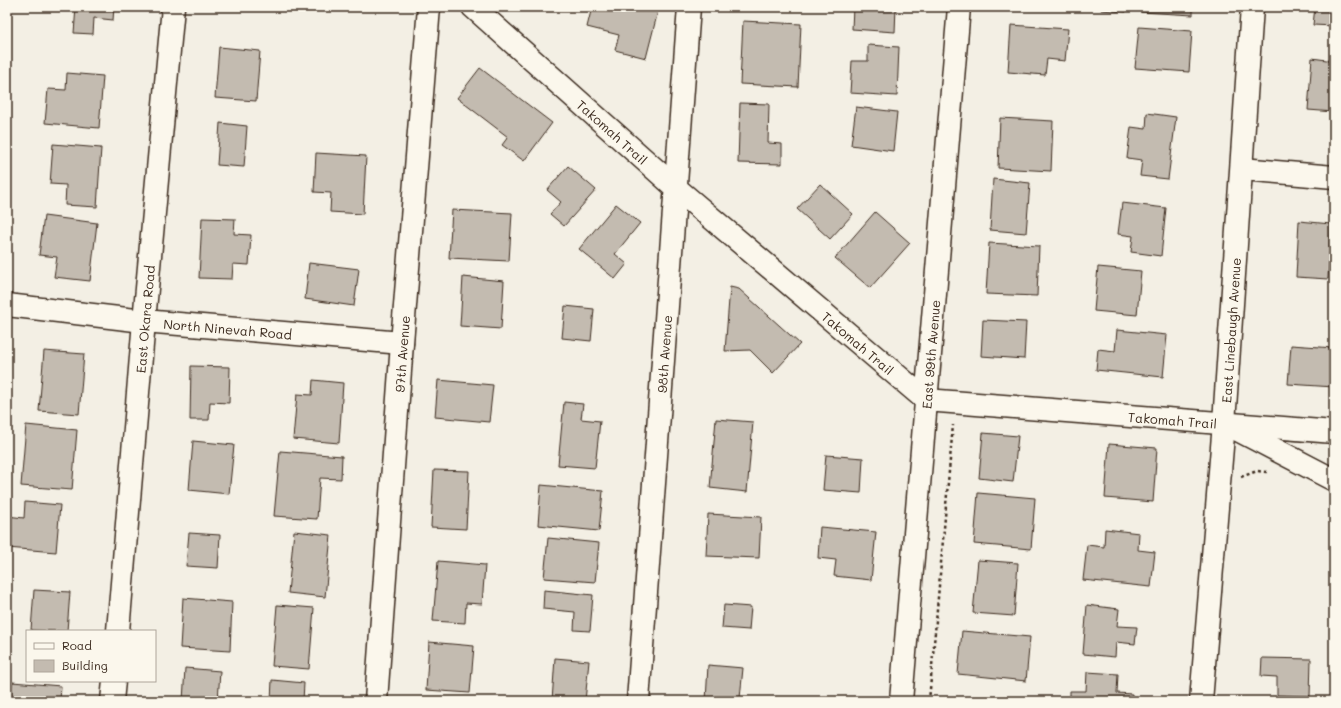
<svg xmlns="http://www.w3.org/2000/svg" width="1341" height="708" font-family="Mali,sans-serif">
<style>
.building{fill:#c3bbb0;stroke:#3b2a1e}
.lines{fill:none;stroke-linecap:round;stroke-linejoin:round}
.minor-casing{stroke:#3b2a1e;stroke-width:25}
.path{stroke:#3b2a1e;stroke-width:2.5;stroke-dasharray:3 3;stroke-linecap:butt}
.minor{stroke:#fbf7ec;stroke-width:22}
.labels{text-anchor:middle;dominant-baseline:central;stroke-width:3;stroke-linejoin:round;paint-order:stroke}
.street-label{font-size:13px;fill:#3b2a1e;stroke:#fbf7ec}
</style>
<rect width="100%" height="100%" fill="#f3efe4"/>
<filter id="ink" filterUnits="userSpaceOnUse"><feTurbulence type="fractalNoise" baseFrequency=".025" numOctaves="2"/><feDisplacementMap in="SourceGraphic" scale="8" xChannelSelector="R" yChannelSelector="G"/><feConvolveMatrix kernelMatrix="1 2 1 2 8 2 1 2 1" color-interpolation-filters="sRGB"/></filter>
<g filter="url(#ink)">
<g class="building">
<path d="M76,7H114L113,20L94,18L93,34L74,33Z"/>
<path d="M592,7H642L658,11L646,58L615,50L619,35L587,27Z"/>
<path d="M853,7H896L895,32L852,29Z"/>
<path d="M1101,7H1126V12L1101,10Z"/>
<path d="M1141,7H1193V15L1141,12Z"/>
<path d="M1315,7H1334V26L1313,25Z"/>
<path d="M743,21L801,24L798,87L740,84Z"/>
<path d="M1011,25L1068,29L1065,61L1047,59L1045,75L1008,72Z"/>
<path d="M1139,27L1192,31L1189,72L1135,68Z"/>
<path d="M868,45L899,47L897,96L850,93L852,61H868Z"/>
<path d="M219,47L260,51L256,101L215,98Z"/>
<path d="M1312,58L1334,61V112L1308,110Z"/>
<path d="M480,68L552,123L524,161L502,145L508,137L457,98Z"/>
<path d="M67,73L103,76L99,128L45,123L48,89L66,90Z"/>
<path d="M740,103L769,104L768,143L782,144V164L738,163Z"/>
<path d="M856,107L897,112L893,151L851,145Z"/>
<path d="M1147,113L1176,117L1168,179L1140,176L1142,160L1127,158L1131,127L1146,129Z"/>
<path d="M1000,118L1053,121L1051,171L998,168Z"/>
<path d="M220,123L247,126L244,167L217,165Z"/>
<path d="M53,144L101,148L97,207L65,205L66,185L50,184Z"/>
<path d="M316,153L366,156L363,214L330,212L331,193L314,192Z"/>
<path d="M568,166L596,190L564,226L550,214L561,202L547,190Z"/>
<path d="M993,179L1030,183L1026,233L990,230Z"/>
<path d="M820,184L853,214L830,239L797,209Z"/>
<path d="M1122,203L1166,208L1161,256L1131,252L1133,236L1118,234Z"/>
<path d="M616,204L640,223L615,254L627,264L615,279L579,249Z"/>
<path d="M452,210L512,213L509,261L449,258Z"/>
<path d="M875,212L910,243L870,288L835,258Z"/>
<path d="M44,216L97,223L90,281L54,277L57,257L39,255Z"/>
<path d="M202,218L235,219L234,234L251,235L249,265L233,264L232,279L199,278Z"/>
<path d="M1299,221L1331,224L1328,279L1296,277Z"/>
<path d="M989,243L1039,246L1037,296L986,294Z"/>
<path d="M309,263L359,269L354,306L305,299Z"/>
<path d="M1098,267L1141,271L1137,315L1094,311Z"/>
<path d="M463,277L504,281L501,329L460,326Z"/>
<path d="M730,287L739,289L800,344L773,373L750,350L725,351Z"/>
<path d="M565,306L594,309L591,341L562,338Z"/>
<path d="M983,320L1026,322L1024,359L981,356Z"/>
<path d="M1117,330L1167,335L1163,377L1096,370L1098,349L1115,351Z"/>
<path d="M1291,345L1334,348V387L1288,384Z"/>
<path d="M44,351L84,354L79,414L39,411Z"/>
<path d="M191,366L230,367L229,403L210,402L209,420H190Z"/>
<path d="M313,380L343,383L339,443L293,439L297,394L312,395Z"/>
<path d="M438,380L493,385L489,422L435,417Z"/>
<path d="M564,402L583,404L581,419L600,421L595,468L558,465Z"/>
<path d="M716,419L753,422L747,492L710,488Z"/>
<path d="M26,425L77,430L72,490L21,486Z"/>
<path d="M983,433L1018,436L1013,482L979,478Z"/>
<path d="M193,441L234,445L229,494L189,490Z"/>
<path d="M1109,444L1157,448L1153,502L1105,498Z"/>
<path d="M280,451L342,456L341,479L320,478L317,519L274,516Z"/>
<path d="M826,455L863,458L861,493L823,490Z"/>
<path d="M434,470L469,471L466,529L431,527Z"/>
<path d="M541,485L603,491L599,531L538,525Z"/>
<path d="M978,493L1035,498L1031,549L974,544Z"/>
<path d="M25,502L60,505L56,552L7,548V516L24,518Z"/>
<path d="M708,514L761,517L759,558L706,556Z"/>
<path d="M820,527L876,532L871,580L834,576L836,560L818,558Z"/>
<path d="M1105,529L1139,533L1138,550L1155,552L1151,587L1083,580L1087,545L1104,547Z"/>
<path d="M294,531L331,535L325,597L288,593Z"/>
<path d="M189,533L220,535L218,568L186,566Z"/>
<path d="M548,538L599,543L595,582L544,578Z"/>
<path d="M978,560L1018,563L1014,616L973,613Z"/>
<path d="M438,561L485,565L482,604L466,603L465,623L433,621Z"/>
<path d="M34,590L70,592L67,631L31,630Z"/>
<path d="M544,590L593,595L590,631L574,630L575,612L543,609Z"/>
<path d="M183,598L232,602L230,651L180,648Z"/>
<path d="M277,605L314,608L309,669L272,666Z"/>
<path d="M724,605L751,607L749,630L722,628Z"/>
<path d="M1087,605L1119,609L1117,626L1137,627L1135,644L1116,642L1115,657L1083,654Z"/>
<path d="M962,631L1030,637L1026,681L958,674Z"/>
<path d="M429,642L474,646L470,693L426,690Z"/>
<path d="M555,658L589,661L585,701H552Z"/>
<path d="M1262,658L1311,659L1310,696L1277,695V677L1261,676Z"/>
<path d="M708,665L743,668L740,698L723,697V701H706Z"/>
<path d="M185,668L220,671L218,701H183Z"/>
<path d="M1087,672L1118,674L1117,693L1132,694V701H1070V691H1086Z"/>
<path d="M272,680L304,683L303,701H271Z"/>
<path d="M12,682L61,686L60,701H10Z"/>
</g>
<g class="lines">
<defs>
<g id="minor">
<path id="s1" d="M473,7L676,188L926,400L1334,432"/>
<path d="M1242,169L1334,177"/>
<path id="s2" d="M7,305L144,321L402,343"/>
<path d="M1234,428L1334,480"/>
<path id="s3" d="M118,631L144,321L173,7"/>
<path d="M112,701L114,681"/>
<path id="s4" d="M376,701L402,343L429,7"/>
<path id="s5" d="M638,701L689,7"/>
<path id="s6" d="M901,701L959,7"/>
<path id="s7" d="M1201,701L1224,423L1252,7"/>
</g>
</defs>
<use href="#minor" class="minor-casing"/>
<g class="path">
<path d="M1241,477L1257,471L1267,472"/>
<path d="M929,701L953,425"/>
</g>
<use href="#minor" class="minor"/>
</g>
</g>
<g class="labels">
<g class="street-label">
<text stroke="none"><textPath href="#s1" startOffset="187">Takomah Trail</textPath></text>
<text stroke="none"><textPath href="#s3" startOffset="313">East Okara Road</textPath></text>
<text stroke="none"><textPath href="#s2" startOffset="222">North Ninevah Road</textPath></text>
<text stroke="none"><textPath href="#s7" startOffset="372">East Linebaugh Avenue</textPath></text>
<text stroke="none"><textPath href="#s1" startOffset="511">Takomah Trail</textPath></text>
<text stroke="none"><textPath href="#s4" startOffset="348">97th Avenue</textPath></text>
<text stroke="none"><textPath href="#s5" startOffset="348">98th Avenue</textPath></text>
<text stroke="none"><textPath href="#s6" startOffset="348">East 99th Avenue</textPath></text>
<text stroke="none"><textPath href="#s1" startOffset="847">Takomah Trail</textPath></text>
</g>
</g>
<rect width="1341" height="708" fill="none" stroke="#fbf7ec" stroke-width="24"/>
<rect x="12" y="12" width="1317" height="684" fill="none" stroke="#3b2a1e" stroke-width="1.5" filter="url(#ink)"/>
<rect x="26" y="630" width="130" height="52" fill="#fbf7ec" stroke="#aea59a"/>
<rect x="34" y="643" width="20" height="6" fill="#fbf7ec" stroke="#aea59a"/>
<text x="62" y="650" font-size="12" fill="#3b2a1e">Road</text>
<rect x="34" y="660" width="20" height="12" fill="#c3bbb0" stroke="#aea59a"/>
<text x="62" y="670" font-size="12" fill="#3b2a1e">Building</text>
</svg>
